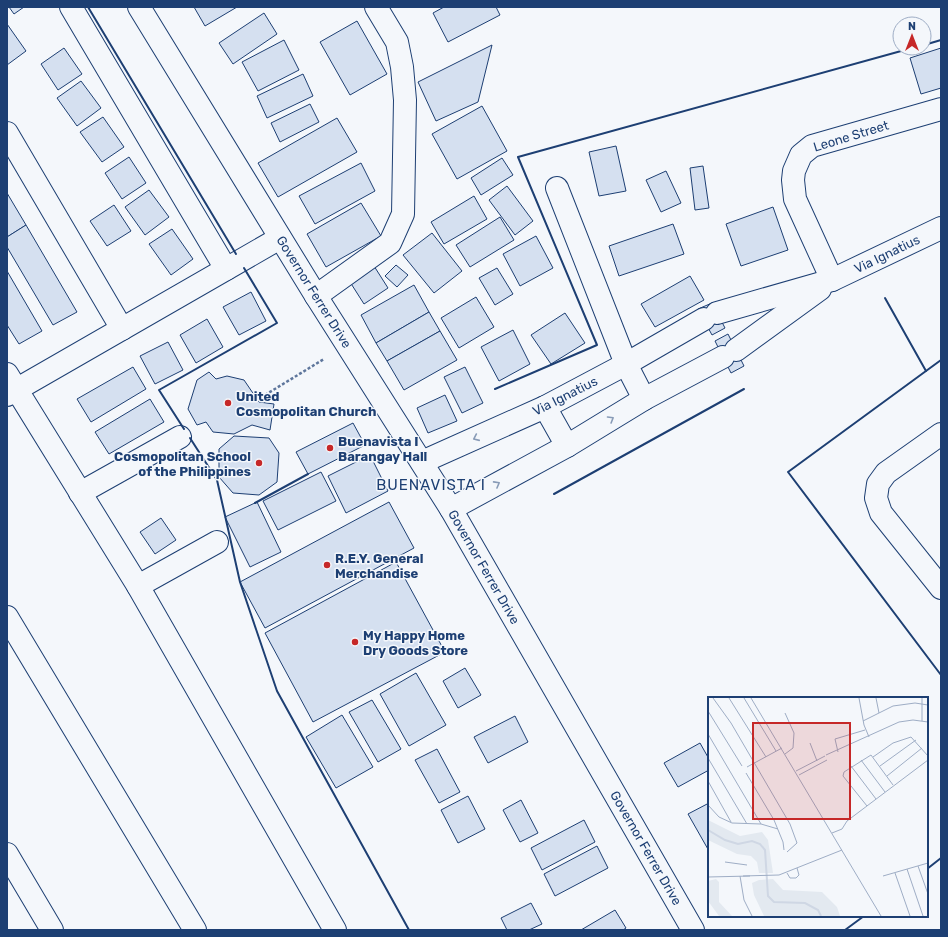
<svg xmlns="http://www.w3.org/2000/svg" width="948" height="937" font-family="Rubik,sans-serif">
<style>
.building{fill:#d5e0f0;stroke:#1d3f73}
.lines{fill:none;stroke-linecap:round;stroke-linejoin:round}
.minor-casing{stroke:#1d3f73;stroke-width:24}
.secondary-casing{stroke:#1d3f73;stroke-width:24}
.path{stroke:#5e769c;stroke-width:2.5;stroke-dasharray:3 2;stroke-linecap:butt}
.minor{stroke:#f4f7fb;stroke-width:22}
.secondary{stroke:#f4f7fb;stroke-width:22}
.wall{stroke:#1d3f73;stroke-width:2}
.oneway{stroke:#889bb7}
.poi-dot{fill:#c62828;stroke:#f4f7fb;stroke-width:1.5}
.labels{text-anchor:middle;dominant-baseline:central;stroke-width:3;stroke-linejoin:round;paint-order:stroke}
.street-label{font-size:13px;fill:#1d3f73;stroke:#f4f7fb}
.poi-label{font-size:13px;font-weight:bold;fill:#1d3f73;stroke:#f4f7fb;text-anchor:start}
.quarter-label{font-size:15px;letter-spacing:1px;fill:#1d3f73;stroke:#f4f7fb}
.inset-river{fill:none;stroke:#cfd7e4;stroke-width:2}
.inset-road{fill:none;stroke:#9eadc5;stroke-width:1}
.view{fill:#c62828;fill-opacity:0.15;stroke:#c62828;stroke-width:2}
.inset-edge{fill:none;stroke:#1d3f73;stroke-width:2}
</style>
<rect width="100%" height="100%" fill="#f4f7fb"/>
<g class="building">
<path d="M9,7H24L14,14Z"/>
<path d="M194,7H237L205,26Z"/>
<path d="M444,7H496L500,15L448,42L433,13Z"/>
<path d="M264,13L277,34L233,64L219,43Z"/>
<path d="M357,21L387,74L350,95L320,42Z"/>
<path d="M7,24L26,51L7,65Z"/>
<path d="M284,40L299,70L258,91L242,62Z"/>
<path d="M492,45L478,102L436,121L418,82Z"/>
<path d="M64,48L82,74L58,90L41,64Z"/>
<path d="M941,48V88L921,94L910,58Z"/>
<path d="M303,74L313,96L267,118L257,96Z"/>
<path d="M81,81L101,108L77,126L57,98Z"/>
<path d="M310,104L319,122L280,142L271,123Z"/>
<path d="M482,106L507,151L457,179L432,134Z"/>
<path d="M103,117L124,147L102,162L80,132Z"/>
<path d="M337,118L357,152L278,197L258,163Z"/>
<path d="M616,146L626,191L599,196L589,152Z"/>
<path d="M129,157L146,183L122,199L105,173Z"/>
<path d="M502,158L513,175L481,195L471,178Z"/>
<path d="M361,163L375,191L315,224L299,196Z"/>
<path d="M703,166L709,208L695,210L690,168Z"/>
<path d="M666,171L681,203L661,212L646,180Z"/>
<path d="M507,186L533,221L515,235L489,200Z"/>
<path d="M149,190L169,217L145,235L125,207Z"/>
<path d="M7,193L26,225L7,237Z"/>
<path d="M474,196L487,219L444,244L431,222Z"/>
<path d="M361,203L381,236L326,267L307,234Z"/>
<path d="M114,205L131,231L107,246L90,221Z"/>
<path d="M773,207L788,250L741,266L726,224Z"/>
<path d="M500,217L514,240L470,267L456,245Z"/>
<path d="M673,224L684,254L619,276L609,246Z"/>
<path d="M26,225L77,312L53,325L7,247V237Z"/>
<path d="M172,229L193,259L171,275L149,244Z"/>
<path d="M432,233L462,271L434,293L403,255Z"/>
<path d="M536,236L553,268L520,286L503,254Z"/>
<path d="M396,265L408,275L397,287L385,276Z"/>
<path d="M374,266L388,288L364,304L350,282Z"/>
<path d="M497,268L513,294L495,305L479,278Z"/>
<path d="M7,271L42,331L19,344L7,325Z"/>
<path d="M690,276L704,300L655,327L641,304Z"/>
<path d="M414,285L429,312L376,343L361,315Z"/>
<path d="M251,292L266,321L239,335L223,307Z"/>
<path d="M476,297L494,327L459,348L441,318Z"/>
<path d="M712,303L725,328L712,335L698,309Z"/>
<path d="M429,312L440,331L387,361L376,343Z"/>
<path d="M565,313L585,343L551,364L531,335Z"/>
<path d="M207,319L223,347L196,363L180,335Z"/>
<path d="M513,330L530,364L499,381L481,347Z"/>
<path d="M440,331L457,360L404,390L387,361Z"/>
<path d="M728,334L744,366L731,373L715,341Z"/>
<path d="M168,342L183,370L155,384L140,356Z"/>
<path d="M133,367L146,389L91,422L77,399Z"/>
<path d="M465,367L483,403L462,413L444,377Z"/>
<path d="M209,372L216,379L227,376L244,380L259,402L274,404L270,430L252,425L234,434L213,432L206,422L197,425L188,409L197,380Z"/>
<path d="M445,395L457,421L428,433L417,408Z"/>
<path d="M150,399L164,422L109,454L95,432Z"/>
<path d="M353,423L365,445L308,474L296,452Z"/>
<path d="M234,436L269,438L279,453L277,482L259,495L233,493L219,477V449Z"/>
<path d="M370,455L388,491L346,513L328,476Z"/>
<path d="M321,472L336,501L278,530L263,501Z"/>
<path d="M257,502L281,552L250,567L225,517Z"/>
<path d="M389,502L414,548L265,628L240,582Z"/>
<path d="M161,518L176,540L155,554L140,532Z"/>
<path d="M396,562L445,652L313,722L265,633Z"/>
<path d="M465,668L481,695L458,708L443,681Z"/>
<path d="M416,673L446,725L409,746L380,694Z"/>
<path d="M372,700L401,749L378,762L349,712Z"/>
<path d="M342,715L373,767L336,788L306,737Z"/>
<path d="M515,716L528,742L488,763L474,737Z"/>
<path d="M700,743L709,759V770L678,787L664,763Z"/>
<path d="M437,749L460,792L439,803L415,760Z"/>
<path d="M468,796L485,829L458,843L441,810Z"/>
<path d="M521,800L538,833L520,842L503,810Z"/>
<path d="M709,803V851L688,814Z"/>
<path d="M584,820L595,842L542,870L531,848Z"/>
<path d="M597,846L608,868L555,896L544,874Z"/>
<path d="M531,903L542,924L529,930H507L501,918Z"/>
<path d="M615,910L626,928L623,930H581Z"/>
</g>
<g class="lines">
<defs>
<g id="minor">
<path d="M71,7L226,269"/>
<path d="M7,133L122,329"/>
<path d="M557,188L626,364L644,399"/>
<path d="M832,280L795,199L793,180L794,171L801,155L812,146L941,109"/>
<path d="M316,296L390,243L403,214L405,100L402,67L397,42L376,7"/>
<path d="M717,313L832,280L941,228"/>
<path d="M736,350L820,289"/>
<path d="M7,374L138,586L335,930"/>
<path d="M7,395L280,238"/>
<path d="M545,407L567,446"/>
<path d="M941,434L886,473L878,484L876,498L881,513L941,588"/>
<path d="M422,462L545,407L626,364L704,319"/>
<path d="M80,493L180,437"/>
<path d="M451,509L567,446L644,399L723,357"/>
<path d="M138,586L217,542"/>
<path d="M7,617L195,930"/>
<path d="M7,854L52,930"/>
</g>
<path id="secondary" d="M139,7L316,296L451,509L693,930"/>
</defs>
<use href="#minor" class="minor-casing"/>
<use href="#secondary" class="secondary-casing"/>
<path class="path" d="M265,395L324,359"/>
<use href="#minor" class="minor"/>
<use href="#secondary" class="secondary"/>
<g class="wall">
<path d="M88,7L236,254"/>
<path d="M924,45L941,40"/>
<path d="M885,298L926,371"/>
<path d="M941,360L788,472L941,675"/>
<path d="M495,389L597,345L518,157L912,48"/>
<path d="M184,429L159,390L277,323L244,268"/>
<path d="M190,438L217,480L240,582L277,691L409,930"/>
<path d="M554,494L744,389"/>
<path d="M255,503L308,474"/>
<path d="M927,869L941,858"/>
<path d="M845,930L864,916"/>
</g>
</g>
<defs><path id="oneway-chevron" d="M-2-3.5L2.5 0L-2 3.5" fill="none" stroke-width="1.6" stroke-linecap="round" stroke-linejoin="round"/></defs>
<g class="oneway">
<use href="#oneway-chevron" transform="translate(611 419) rotate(-31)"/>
<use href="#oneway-chevron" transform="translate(476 438) rotate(156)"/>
<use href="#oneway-chevron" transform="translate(497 484) rotate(-29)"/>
</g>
<g class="poi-dot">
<circle cx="228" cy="403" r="4"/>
<circle cx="330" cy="448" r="4"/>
<circle cx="259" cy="463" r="4"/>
<circle cx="327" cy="565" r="4"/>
<circle cx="355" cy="642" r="4"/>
</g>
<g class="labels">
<g class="street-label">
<text transform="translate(851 136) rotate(-17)">Leone Street</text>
<text transform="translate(887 254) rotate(-26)">Via Ignatius</text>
<text transform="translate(314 292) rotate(58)">Governor Ferrer Drive</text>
<text transform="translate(565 396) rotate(-27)">Via Ignatius</text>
<text transform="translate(484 567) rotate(60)">Governor Ferrer Drive</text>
<text transform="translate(646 848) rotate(60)">Governor Ferrer Drive</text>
</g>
<g class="poi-label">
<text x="236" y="396">United<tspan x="236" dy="15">Cosmopolitan Church</tspan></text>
<text x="338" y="441">Buenavista I<tspan x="338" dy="15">Barangay Hall</tspan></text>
<text x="251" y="456" text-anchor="end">Cosmopolitan School<tspan x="251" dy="15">of the Philippines</tspan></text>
<text x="335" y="558">R.E.Y. General<tspan x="335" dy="15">Merchandise</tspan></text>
<text x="363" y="635">My Happy Home<tspan x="363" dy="15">Dry Goods Store</tspan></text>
</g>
<g class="quarter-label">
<text x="431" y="485">BUENAVISTA I</text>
</g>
</g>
<g transform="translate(708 697)">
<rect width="220" height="220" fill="#f4f7fb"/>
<path d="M0,123L32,139L54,135L60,143L65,176H51L49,165L43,159L29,157L0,143ZM8,182L11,185V205L24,219H11L0,204V184ZM65,182L75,193L114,195L129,210L132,219H56L46,198L44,186L51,183Z" fill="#e3e9f0"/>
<path class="inset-river" d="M0,133L17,143L30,147L44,144L52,147L57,153L60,199L66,205L97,206L110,213L113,219"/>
<path class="inset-road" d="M5,1L23,26L82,127L89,146L79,155M21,1L58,60M36,1L68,54M43,1L173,219M151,1L156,28L161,40M168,1L171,16M0,14L34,69M77,16L86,36L85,51L77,57M155,24L185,9L207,6L220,8M214,24V1M0,37L53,127M102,46L109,64M130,55L127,42L157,33M118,58L191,25L205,23L220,25M165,60L185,46L203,40L220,59M0,61L39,127M153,63L177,95M143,69L168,102M172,69L208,43M39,70L74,51M88,74L117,59M38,76L66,123L75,145L76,153M91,78L119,63M179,79L214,51M0,84L23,125M0,108L11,120L24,126L53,127L70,132M159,109L135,79L136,75L163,58L185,88M124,136L134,132L139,124L220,63M17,165L39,168M210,169L220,197M199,172L215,219M79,176L82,181H88L91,178L89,171M187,176L202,219M32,179L36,203L44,219M35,179L71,178L134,153M175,179L220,166M0,180L42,179"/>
<path class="view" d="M45,26H142V122H45Z"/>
<rect width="220" height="220" class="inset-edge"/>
</g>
<rect width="948" height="937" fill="none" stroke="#1d3f73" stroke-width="16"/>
<g transform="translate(912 36)"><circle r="19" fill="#f4f7fb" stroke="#9eadc5"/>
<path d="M0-3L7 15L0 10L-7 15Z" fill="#c62828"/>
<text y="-6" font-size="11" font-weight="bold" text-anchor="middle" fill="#1d3f73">N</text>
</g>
</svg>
